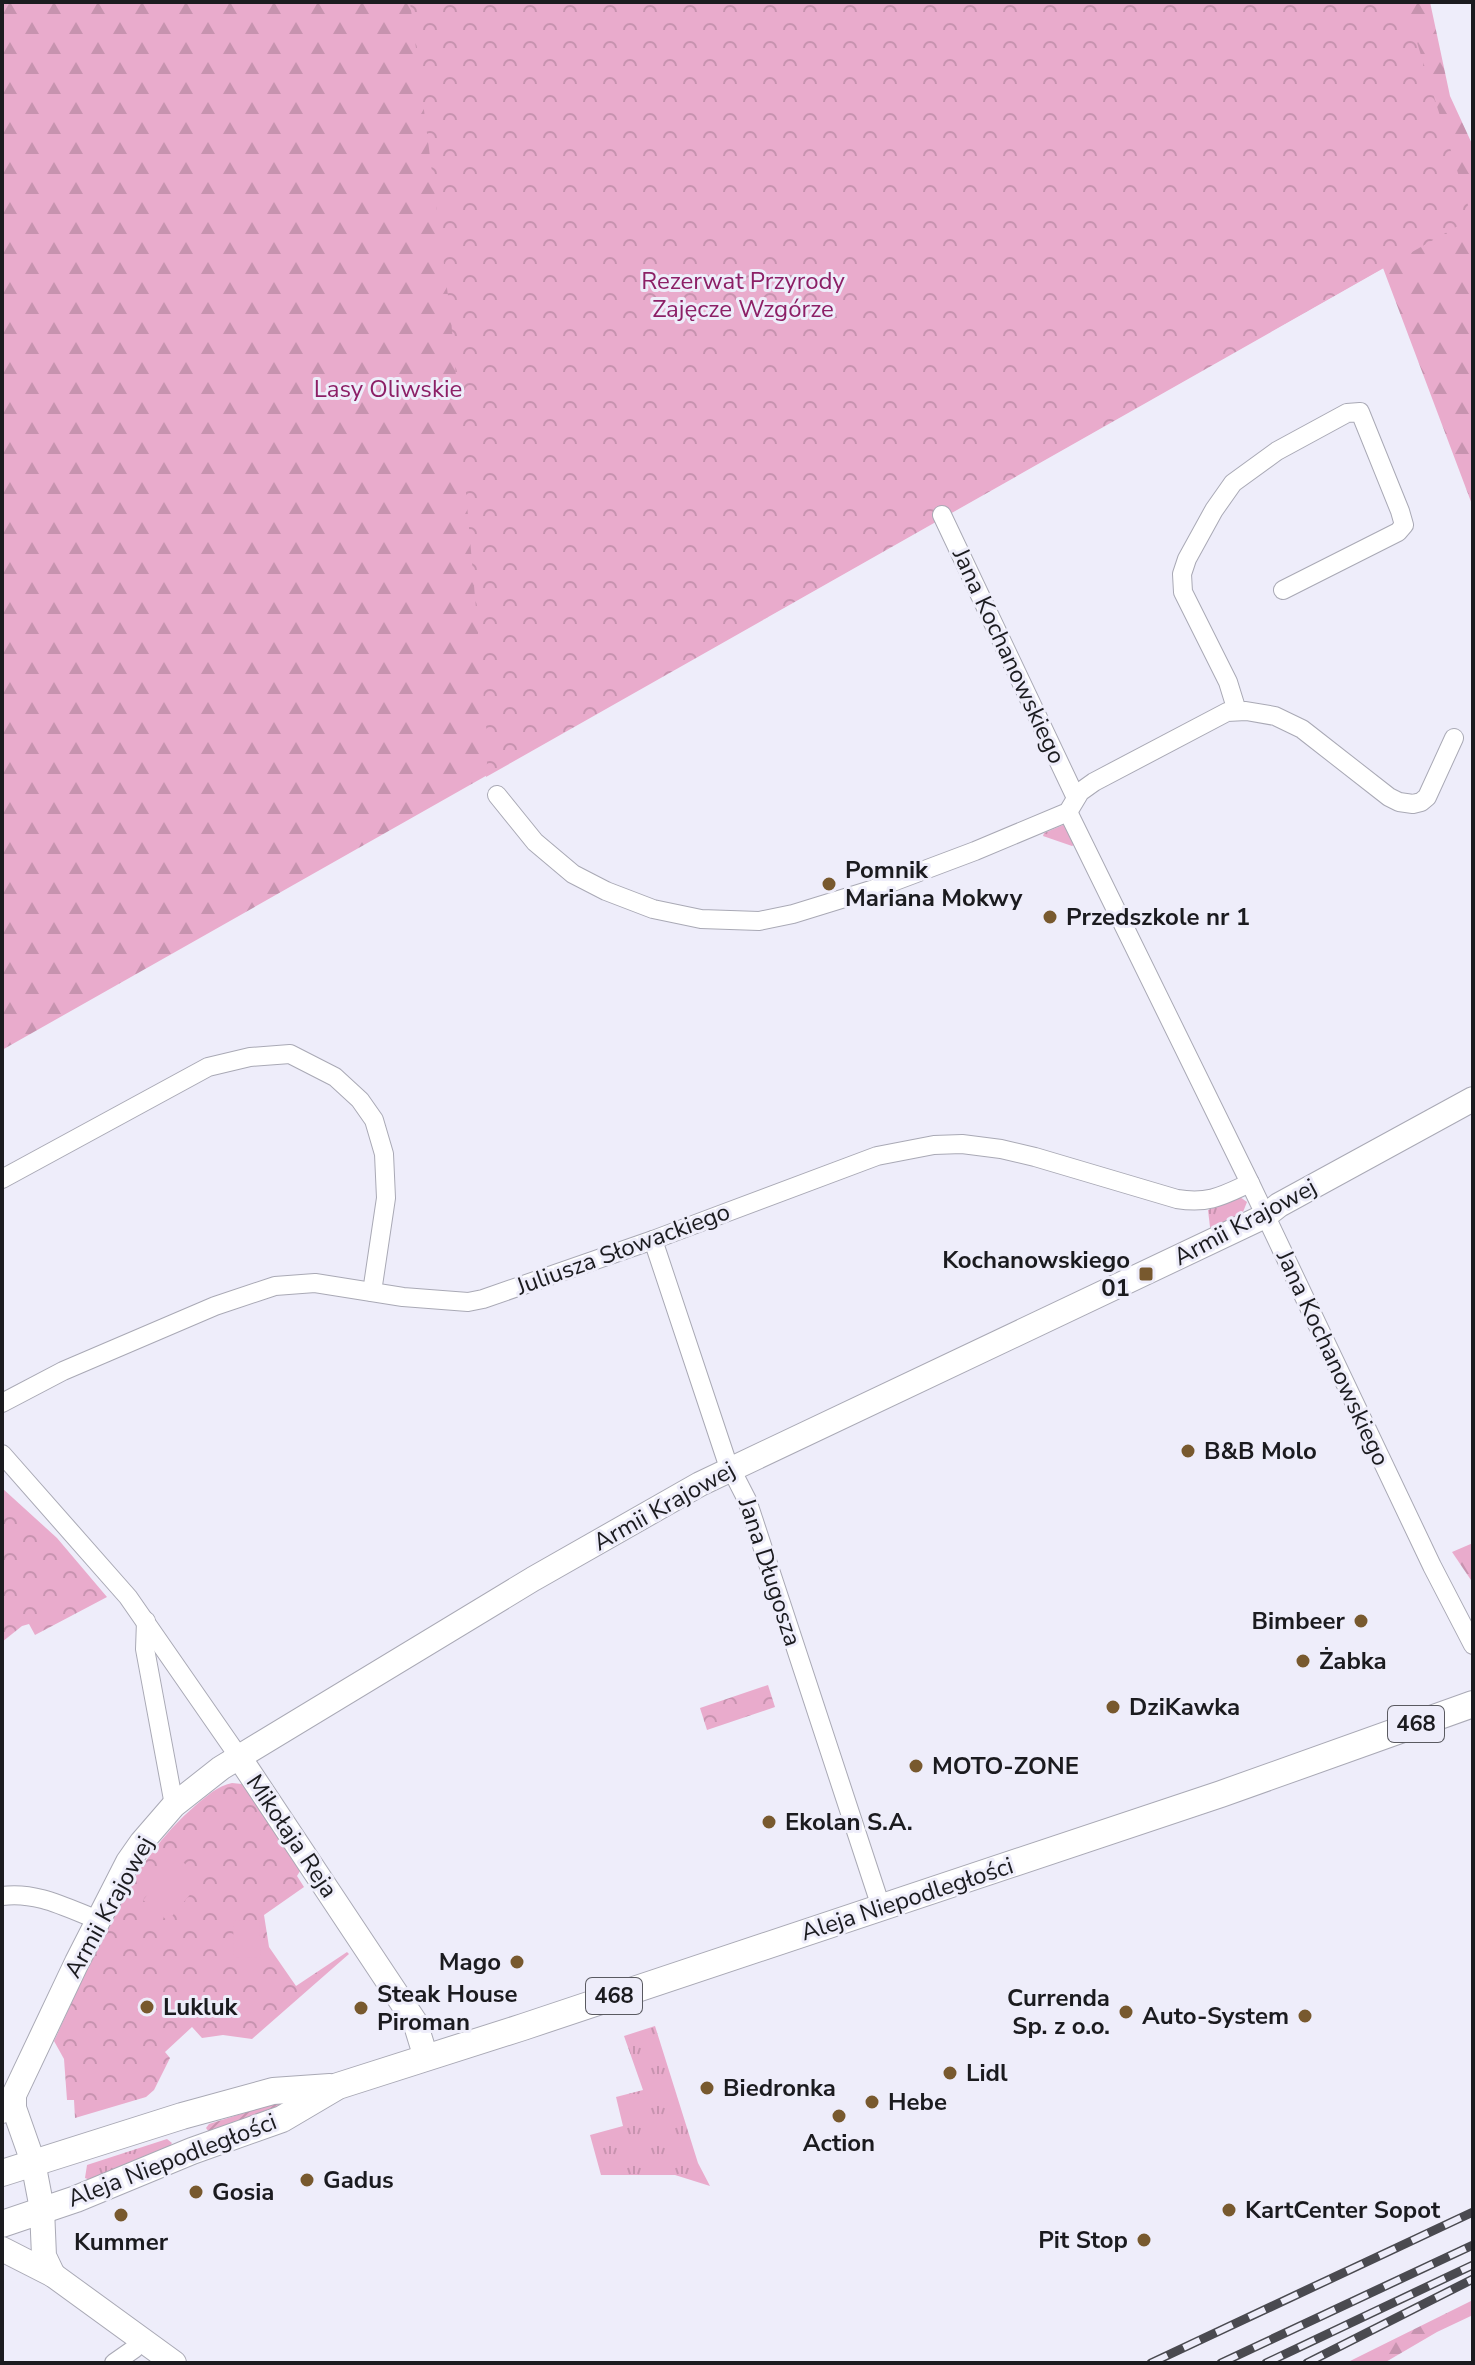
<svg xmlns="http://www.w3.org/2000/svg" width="1475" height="2365" font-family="'Nunito Sans',sans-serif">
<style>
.grass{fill:url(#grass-tufts)}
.forest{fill:url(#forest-firs)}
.park{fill:url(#park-crowns)}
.garden{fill:url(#garden-furrows)}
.pitch{fill:#e9abcc}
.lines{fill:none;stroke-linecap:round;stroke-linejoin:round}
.street-casing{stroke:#a9a9b5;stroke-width:20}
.secondary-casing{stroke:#a9a9b5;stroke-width:26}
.primary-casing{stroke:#a9a9b5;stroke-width:28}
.street{stroke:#fff;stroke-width:18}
.secondary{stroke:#fff;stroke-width:24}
.primary{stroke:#fff;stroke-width:26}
.rail-casing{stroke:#4a4a50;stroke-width:9}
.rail{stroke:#eeedfa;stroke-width:6;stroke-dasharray:18;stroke-linecap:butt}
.poi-dot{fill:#78592e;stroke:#eeedfa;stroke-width:3}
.labels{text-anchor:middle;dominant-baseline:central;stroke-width:6;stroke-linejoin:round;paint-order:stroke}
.shield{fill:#eeedfa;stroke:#5a5a61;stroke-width:2}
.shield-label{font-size:22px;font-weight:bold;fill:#1b1b1f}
.park-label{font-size:24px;fill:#8c1f66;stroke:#eeedfa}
.street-label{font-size:24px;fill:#1b1b1f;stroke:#eeedfa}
.poi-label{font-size:24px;font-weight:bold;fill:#1b1b1f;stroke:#eeedfa;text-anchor:start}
</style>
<defs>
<pattern id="grass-tufts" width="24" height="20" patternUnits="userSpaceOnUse" patternTransform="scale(2)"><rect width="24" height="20" fill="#e9abcc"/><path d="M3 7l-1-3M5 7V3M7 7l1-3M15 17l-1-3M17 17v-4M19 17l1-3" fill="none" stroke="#c793af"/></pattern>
<pattern id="forest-firs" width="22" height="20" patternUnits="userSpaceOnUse" patternTransform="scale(2)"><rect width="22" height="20" fill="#e9abcc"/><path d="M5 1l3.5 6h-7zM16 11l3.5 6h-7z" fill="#c793af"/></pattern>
<pattern id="park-crowns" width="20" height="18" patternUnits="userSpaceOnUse" patternTransform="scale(2)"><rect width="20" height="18" fill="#e9abcc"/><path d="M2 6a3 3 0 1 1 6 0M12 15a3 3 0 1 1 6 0" fill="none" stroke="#c793af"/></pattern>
<pattern id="garden-furrows" width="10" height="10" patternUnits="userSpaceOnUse" patternTransform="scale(2)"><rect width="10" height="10" fill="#e9abcc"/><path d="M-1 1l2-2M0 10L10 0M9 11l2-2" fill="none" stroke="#c793af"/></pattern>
</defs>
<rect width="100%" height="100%" fill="#eeedfa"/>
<g class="grass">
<path d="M1063,825H1065L1074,845L1072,846L1043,836L1044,833Z"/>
<path d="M1240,1197L1247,1202L1243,1212L1212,1229L1210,1227L1208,1210Z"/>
<path d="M655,2026L698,2163L710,2186L675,2175H601L590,2135L623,2126L616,2097L643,2090L624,2036Z"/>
<path d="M167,2139L172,2143L169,2147L90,2180L85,2178L87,2165L90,2164Z"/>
</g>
<g class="forest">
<path d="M2,2H1430L1450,96L1473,146V507L1383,268L2,1050Z"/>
<path d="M1473,1543V1583L1452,1552Z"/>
<path d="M1473,2300V2315L1437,2332L1384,2363H1346Z"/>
</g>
<g class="park">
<path d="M410,2H1377L1415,36L1472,218L486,777L488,748L451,319Z"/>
<path d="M2,1488L57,1538L107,1597L35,1635L29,1624L22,1626L2,1642Z"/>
<path d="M768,1685L775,1707L707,1730L700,1708Z"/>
<path d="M232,1783L242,1784L249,1788L300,1865V1871L297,1876L304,1887L264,1915L269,1947L296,1986L347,1952L349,1954L252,2039L223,2035L202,2038L192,2027L165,2052L170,2058L154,2090L146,2097L75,2118L74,2100H67L64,2059L54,2041C92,1961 127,1863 196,1805C207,1796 217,1786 232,1783Z"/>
</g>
<path class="garden" d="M314,2091L318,2094L209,2132L206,2128L209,2124Z"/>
<g class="pitch">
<path d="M178,1858L203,1879L168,1921L143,1900Z"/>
<path d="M259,1920L261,1957L234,1958L233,1921Z"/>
</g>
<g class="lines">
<defs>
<g id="street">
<path d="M942,515L1076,798"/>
<path d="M1237,711L1228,682L1183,592L1182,574L1187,559L1214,510L1233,483L1277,451L1347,413L1360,412L1400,511L1404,525L1398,532L1283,590"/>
<path d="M497,795L535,842L573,874L606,891L653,909L701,919L759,921L793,914L874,889L975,851L1068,812L1080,792L1094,782L1227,712L1246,711L1275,716L1302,729L1389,797L1399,802L1413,804L1421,802L1427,797L1454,738"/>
<path d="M1068,812L1250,1183L1432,1566L1473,1645"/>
<path d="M2,1179L208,1067L250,1057L290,1054L335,1077L360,1100L374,1120L384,1154L386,1198L372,1292"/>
<path d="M653,1240L726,1459L747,1500L881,1907"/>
<path d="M2,1403L63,1371L215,1306L275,1286L315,1283L403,1297L468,1302L483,1299L653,1240L877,1156L934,1145L962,1144L1001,1149L1035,1157L1177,1199C1209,1204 1222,1196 1250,1183"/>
<path d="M2,1454L128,1597L239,1757"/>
<path d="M146,1621L145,1649L174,1805"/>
<path d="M2,1896C36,1891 67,1908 98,1920"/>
<path d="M114,2363L134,2349L140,2340"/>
</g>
<g id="secondary">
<path d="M239,1757L415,2022L426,2058"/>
<path d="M14,2095V2108L33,2162L42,2209L44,2256L53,2275"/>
<path d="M2,2111L14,2095L77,1962L128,1862L142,1842L174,1805L221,1768L533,1579L700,1484L1265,1216L1279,1205L1473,1099"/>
<path d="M2,2249L53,2275L174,2363"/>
</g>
<g id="primary">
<path d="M2,2173L182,2116L273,2091L330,2087"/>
<path d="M2,2224L76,2199L192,2151L282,2119L338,2086L523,2027L1221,1794L1473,1704"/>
</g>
</defs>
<use href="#street" class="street-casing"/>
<use href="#secondary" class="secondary-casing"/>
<use href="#primary" class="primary-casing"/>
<use href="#street" class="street"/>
<use href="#secondary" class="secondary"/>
<use href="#primary" class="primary"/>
<defs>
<g id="rail">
<path d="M1151,2363L1473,2212"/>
<path d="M1221,2363L1473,2245"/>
<path d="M1266,2363L1473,2265"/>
<path d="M1307,2363L1473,2279"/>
</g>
</defs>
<use href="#rail" class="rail-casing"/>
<use href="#rail" class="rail"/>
</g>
<g class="poi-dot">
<circle cx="829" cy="884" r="8"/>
<circle cx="1050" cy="917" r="8"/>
<rect x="1138" y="1266" width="16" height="16" rx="4"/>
<circle cx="1188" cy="1451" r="8"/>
<circle cx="1361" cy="1621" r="8"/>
<circle cx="1303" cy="1661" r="8"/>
<circle cx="1113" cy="1707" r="8"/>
<circle cx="916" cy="1766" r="8"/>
<circle cx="769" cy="1822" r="8"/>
<circle cx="517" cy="1962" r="8"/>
<circle cx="147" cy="2007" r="8"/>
<circle cx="361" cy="2008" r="8"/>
<circle cx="1126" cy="2012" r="8"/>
<circle cx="1305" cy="2016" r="8"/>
<circle cx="950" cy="2073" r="8"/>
<circle cx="707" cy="2088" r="8"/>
<circle cx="872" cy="2102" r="8"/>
<circle cx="839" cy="2116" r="8"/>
<circle cx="307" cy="2180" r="8"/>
<circle cx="196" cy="2192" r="8"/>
<circle cx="1229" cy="2210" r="8"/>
<circle cx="121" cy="2215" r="8"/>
<circle cx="1144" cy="2240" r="8"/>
</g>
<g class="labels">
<g class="shield">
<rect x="1388" y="1706" width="56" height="36" rx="6"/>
<rect x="586" y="1978" width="56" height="36" rx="6"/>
</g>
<g class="shield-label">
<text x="1416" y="1724">468</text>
<text x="614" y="1996">468</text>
</g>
<g class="park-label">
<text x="743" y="281">Rezerwat Przyrody<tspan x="743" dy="28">Zajęcze Wzgórze</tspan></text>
<text x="388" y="389">Lasy Oliwskie</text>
</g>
<g class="street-label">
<text transform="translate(1009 656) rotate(65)">Jana Kochanowskiego</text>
<text transform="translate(1245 1222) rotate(-28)">Armii Krajowej</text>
<text transform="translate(623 1249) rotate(-20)">Juliusza Słowackiego</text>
<text transform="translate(1333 1358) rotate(65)">Jana Kochanowskiego</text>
<text transform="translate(664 1506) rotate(-29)">Armii Krajowej</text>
<text transform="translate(770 1572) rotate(72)">Jana Długosza</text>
<text transform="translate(292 1836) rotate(56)">Mikołaja Reja</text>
<text transform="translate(907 1899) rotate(-18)">Aleja Niepodległości</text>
<text transform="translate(109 1907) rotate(-61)">Armii Krajowej</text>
<text transform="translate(172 2160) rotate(-21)">Aleja Niepodległości</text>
</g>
<g class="poi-label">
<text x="845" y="870">Pomnik<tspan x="845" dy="28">Mariana Mokwy</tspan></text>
<text x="1066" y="917">Przedszkole nr 1</text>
<text x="1130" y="1260" text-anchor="end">Kochanowskiego<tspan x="1130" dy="28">01</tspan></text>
<text x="1204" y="1451">B&amp;B Molo</text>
<text x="1345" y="1621" text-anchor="end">Bimbeer</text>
<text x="1319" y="1661">Żabka</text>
<text x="1129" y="1707">DziKawka</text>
<text x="932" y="1766">MOTO-ZONE</text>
<text x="785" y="1822">Ekolan S.A.</text>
<text x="501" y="1962" text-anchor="end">Mago</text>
<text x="377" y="1994">Steak House<tspan x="377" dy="28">Piroman</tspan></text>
<text x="1110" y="1998" text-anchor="end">Currenda<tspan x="1110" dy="28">Sp. z o.o.</tspan></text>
<text x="163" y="2007">Lukluk</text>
<text x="1289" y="2016" text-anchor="end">Auto-System</text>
<text x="966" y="2073">Lidl</text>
<text x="723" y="2088">Biedronka</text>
<text x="888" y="2102">Hebe</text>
<text x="839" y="2143" text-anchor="middle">Action</text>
<text x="323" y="2180">Gadus</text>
<text x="212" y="2192">Gosia</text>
<text x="1245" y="2210">KartCenter Sopot</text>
<text x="1128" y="2240" text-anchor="end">Pit Stop</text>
<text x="121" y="2242" text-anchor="middle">Kummer</text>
</g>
</g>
<rect width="1475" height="2365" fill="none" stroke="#1b1b1f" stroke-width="8"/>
</svg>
